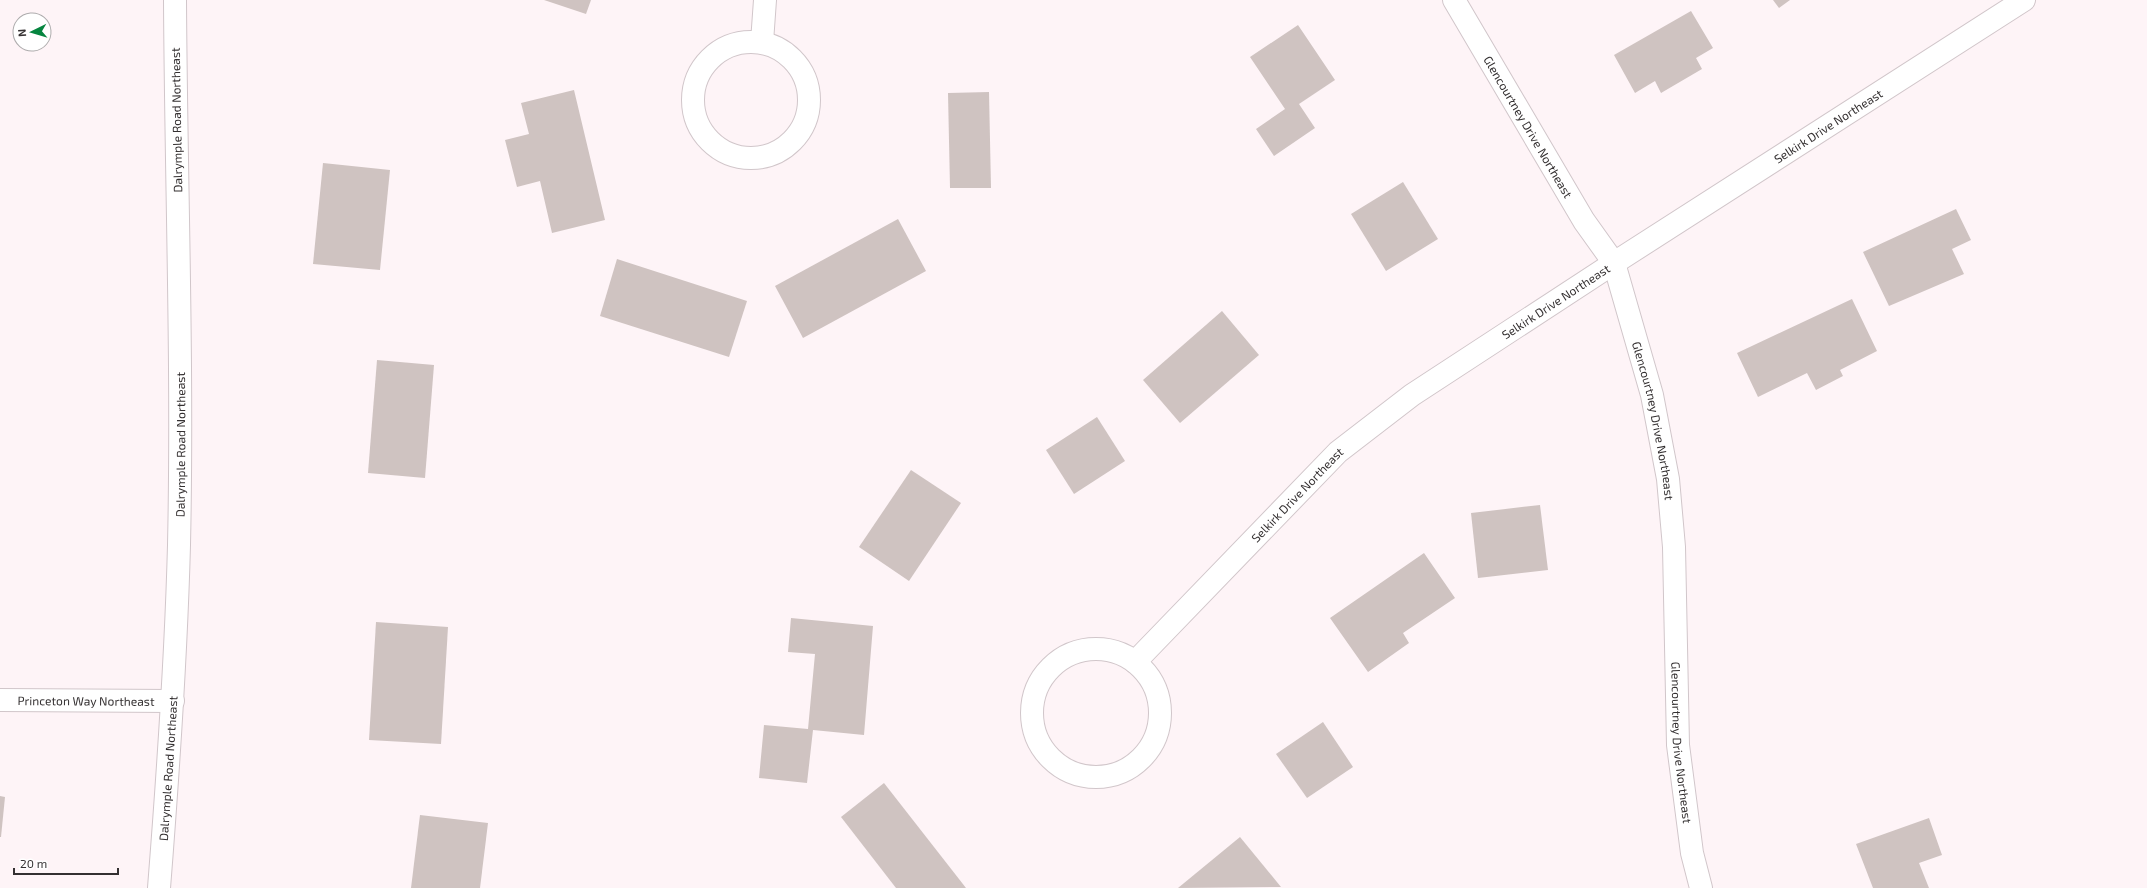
<svg xmlns="http://www.w3.org/2000/svg" width="2147" height="888" font-family="'Exo 2',sans-serif">
<style>
.building{fill:#cfc3c1}
.lines{fill:none;stroke-linecap:round;stroke-linejoin:round}
.minor-casing{stroke:#d1c6ca;stroke-width:24}
.tertiary-casing{stroke:#d1c6ca;stroke-width:24}
.minor{stroke:#fff;stroke-width:22}
.tertiary{stroke:#fff;stroke-width:22}
.labels{text-anchor:middle;dominant-baseline:central;stroke-width:3.5;stroke-linejoin:round;paint-order:stroke}
.street-label{font-size:12px;fill:#343031;stroke:#fff}
</style>
<rect width="100%" height="100%" fill="#fef4f7"/>
<g class="building">
<path d="M544,0H591L586,14Z"/>
<path d="M1773,0H1790L1779,8Z"/>
<path d="M1691,11L1713,48L1696,58L1702,69L1661,93L1655,81L1635,93L1614,55Z"/>
<path d="M1298,25L1335,80L1299,104L1315,128L1274,156L1256,129L1285,109L1250,57Z"/>
<path d="M574,90L605,220L552,233L540,181L517,187L505,140L529,134L521,103Z"/>
<path d="M989,92L991,188H950L948,93Z"/>
<path d="M323,163L390,170L380,270L313,264Z"/>
<path d="M1403,182L1438,239L1386,271L1351,214Z"/>
<path d="M1956,209L1971,240L1952,249L1964,274L1889,306L1863,252Z"/>
<path d="M898,219L926,271L803,338L775,286Z"/>
<path d="M617,259L747,301L729,357L600,316Z"/>
<path d="M1852,299L1877,351L1840,370L1843,376L1816,390L1807,373L1758,397L1737,353Z"/>
<path d="M1222,311L1259,355L1180,423L1143,380Z"/>
<path d="M377,360L434,365L425,478L368,473Z"/>
<path d="M1097,417L1125,461L1074,494L1046,450Z"/>
<path d="M911,470L961,503L909,581L859,547Z"/>
<path d="M1540,505L1548,570L1478,578L1471,513Z"/>
<path d="M1424,553L1455,598L1403,633L1409,643L1368,672L1330,618Z"/>
<path d="M791,618L873,626L864,735L813,730L807,783L759,778L764,725L808,729L815,654L788,652Z"/>
<path d="M376,622L448,627L441,744L369,740Z"/>
<path d="M1323,722L1353,767L1307,798L1276,754Z"/>
<path d="M884,783L966,888H896L841,817Z"/>
<path d="M0,796L5,797L1,837H0Z"/>
<path d="M420,815L488,823L480,888H411Z"/>
<path d="M1929,818L1942,855L1919,863L1929,888H1873L1856,844Z"/>
<path d="M1240,837L1281,887L1178,888Z"/>
</g>
<g class="lines">
<defs>
<g id="minor">
<path id="s1" d="M1454,0L1584,221L1614,263L1652,395L1668,479L1674,547L1678,745L1692,853L1701,888"/>
<circle cx="751" cy="100" r="58"/>
<path d="M762,42L765,0"/>
<circle cx="1096" cy="713" r="64"/>
<path id="s2" d="M1135,662L1338,452L1412,395L1614,263L2024,0"/>
<path id="s3" d="M0,700L173,701"/>
</g>
<g id="tertiary">
<path id="s4" d="M159,888C168,774 176,660 179,545C183,363 176,181 175,0"/>
</g>
</defs>
<use href="#minor" class="minor-casing"/>
<use href="#tertiary" class="tertiary-casing"/>
<use href="#minor" class="minor"/>
<use href="#tertiary" class="tertiary"/>
</g>
<g class="labels">
<g class="street-label">
<text transform="translate(176 120) rotate(-91)">Dalrymple Road Northeast</text>
<text stroke="none"><textPath href="#s2" startOffset="881">Selkirk Drive Northeast</textPath></text>
<text stroke="none"><textPath href="#s1" startOffset="147">Glencourtney Drive Northeast</textPath></text>
<text stroke="none"><textPath href="#s2" startOffset="557">Selkirk Drive Northeast</textPath></text>
<text stroke="none"><textPath href="#s1" startOffset="471">Glencourtney Drive Northeast</textPath></text>
<text stroke="none"><textPath href="#s4" startOffset="444">Dalrymple Road Northeast</textPath></text>
<text stroke="none"><textPath href="#s2" startOffset="233">Selkirk Drive Northeast</textPath></text>
<text stroke="none"><textPath href="#s3" startOffset="86">Princeton Way Northeast</textPath></text>
<text stroke="none"><textPath href="#s1" startOffset="795">Glencourtney Drive Northeast</textPath></text>
<text stroke="none"><textPath href="#s4" startOffset="120">Dalrymple Road Northeast</textPath></text>
</g>
</g>
<g transform="translate(32 32) rotate(265)"><circle r="19" fill="#ffffff" stroke="#aeacad"/>
<path d="M0-3L7 15L0 10L-7 15Z" fill="#05853f"/>
<text y="-6" font-size="11" font-weight="bold" text-anchor="middle" fill="#343031">N</text>
</g>
<path d="M14 868v6h104v-6" fill="none" stroke="#343031" stroke-width="2"/>
<text x="20" y="868" font-size="12" fill="#343031" stroke="#ffffff" stroke-width="3" paint-order="stroke">20 m</text>
</svg>
